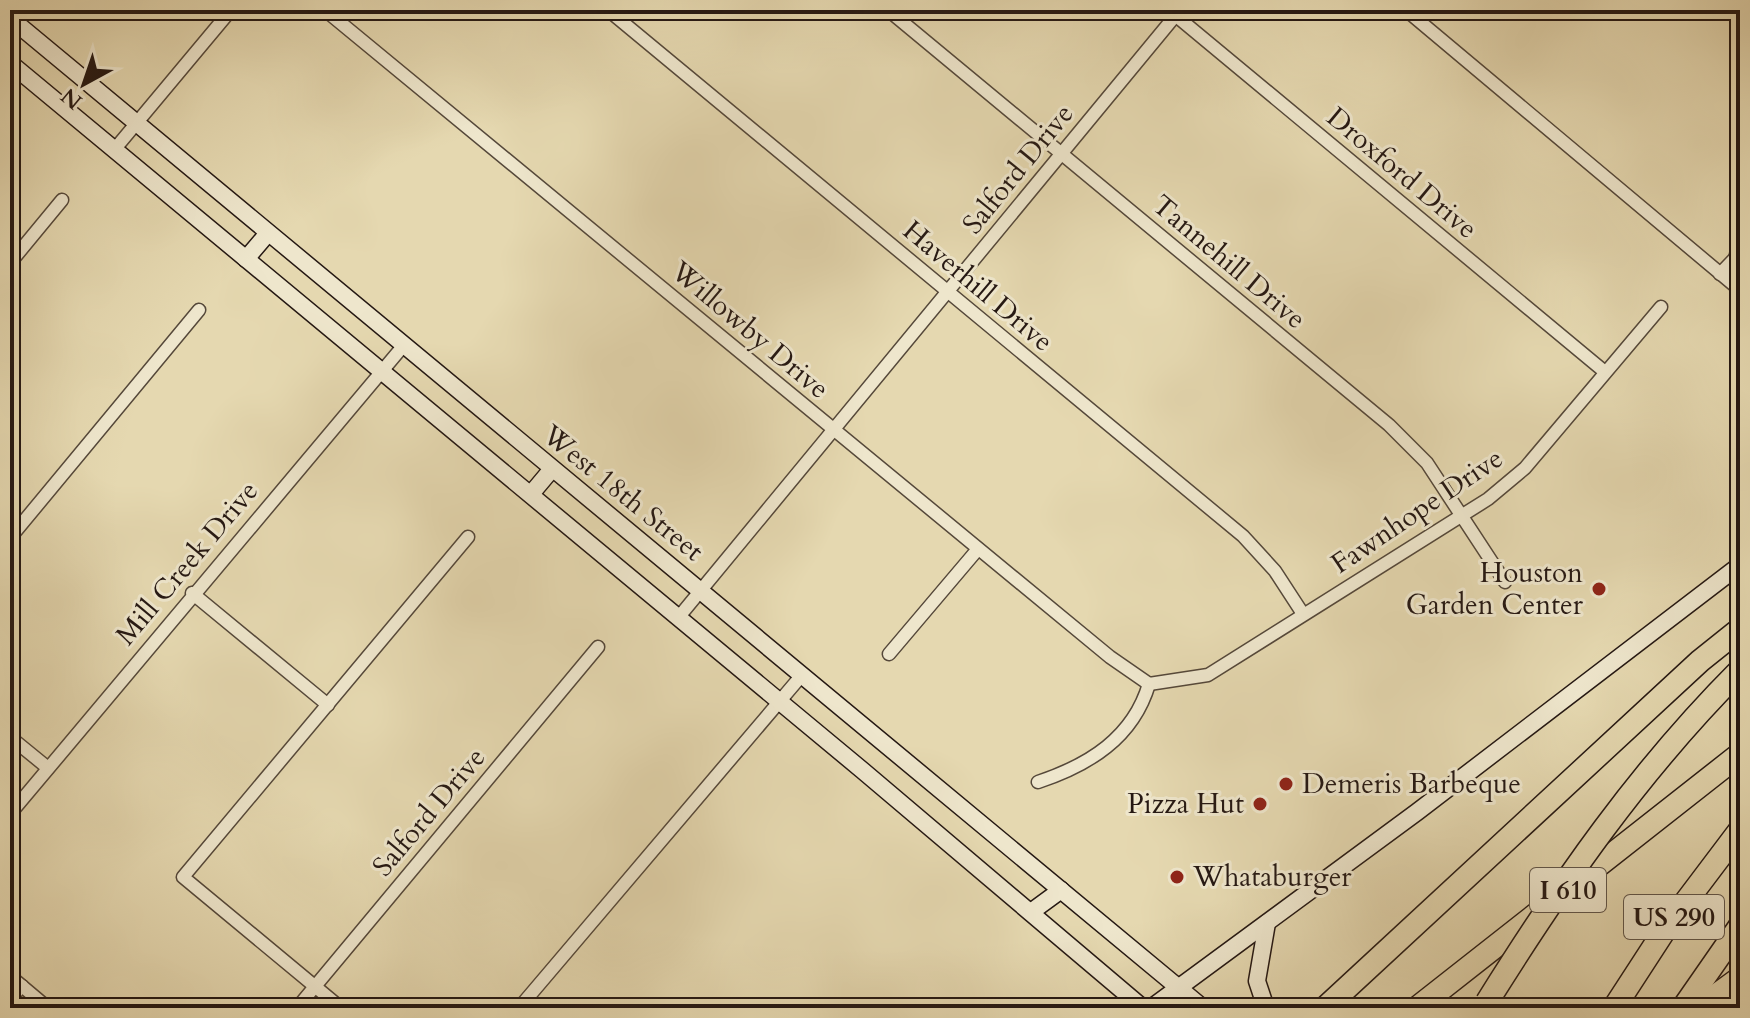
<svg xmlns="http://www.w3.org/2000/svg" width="1750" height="1018" font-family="Cardo,serif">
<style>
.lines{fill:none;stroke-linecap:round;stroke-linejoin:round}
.minor-casing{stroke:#55483a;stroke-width:15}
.secondary-casing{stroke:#251813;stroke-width:19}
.motorway-casing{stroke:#251813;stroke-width:25}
.minor{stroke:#eee6cc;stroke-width:12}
.secondary{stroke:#eee6cc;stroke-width:16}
.motorway{stroke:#e5d8b0;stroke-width:22}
.motorway-bridge-casing{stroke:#251813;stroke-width:25;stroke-linecap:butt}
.motorway-bridge{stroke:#e5d8b0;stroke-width:22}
.poi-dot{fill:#8f2418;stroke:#eee6cc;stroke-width:3}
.labels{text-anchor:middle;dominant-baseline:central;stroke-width:6;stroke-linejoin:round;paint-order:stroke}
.shield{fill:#eee6cc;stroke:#61564a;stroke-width:2}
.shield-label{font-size:26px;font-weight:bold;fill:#251813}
.street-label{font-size:28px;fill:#251813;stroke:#eee6cc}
.poi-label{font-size:28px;fill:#251813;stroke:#eee6cc;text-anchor:end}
</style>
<rect width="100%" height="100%" fill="#e5d8b0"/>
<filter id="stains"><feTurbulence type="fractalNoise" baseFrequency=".0025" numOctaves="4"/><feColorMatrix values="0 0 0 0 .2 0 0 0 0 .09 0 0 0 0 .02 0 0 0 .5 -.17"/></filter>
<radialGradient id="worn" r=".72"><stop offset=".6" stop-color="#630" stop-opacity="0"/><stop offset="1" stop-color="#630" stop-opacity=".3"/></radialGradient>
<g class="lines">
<defs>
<g id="minor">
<path d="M325,10L1110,657L1149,684"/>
<path d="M608,10L1243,536L1275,571L1303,614"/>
<path d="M888,10L1389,425L1427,463L1505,582"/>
<path d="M1169,10L1605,372"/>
<path d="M1406,10L1740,290"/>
<path d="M114,150L231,10"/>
<path d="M1736,255L1740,236"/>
<path d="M10,263L62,200"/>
<path d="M1720,274L1740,253"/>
<path d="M10,538L199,310"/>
<path d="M192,593L328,705"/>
<path d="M678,618L1180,10"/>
<path d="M889,654L978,549"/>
<path d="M1149,684L1208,675L1488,499L1525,468L1661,307"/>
<path d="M10,737L48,768"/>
<path d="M1038,782C1089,765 1133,738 1149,684"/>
<path d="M10,814L404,345"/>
<path d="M10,976L48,1008"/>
<path d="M10,999L22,986"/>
<path d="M297,1008L598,647"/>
<path d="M341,1008L183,877L468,537"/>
<path d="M519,1008L802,675"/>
</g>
<g id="secondary">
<path d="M10,18L1203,1008"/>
<path d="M10,63L862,770L1143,1008"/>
<path d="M246,259L268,233"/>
<path d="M531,494L552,469"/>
<path d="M1031,912L1061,890"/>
<path d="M1151,1008L1417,812L1740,565"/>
<path d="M1266,1008L1257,981L1267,923"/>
</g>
<g id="motorway">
<path d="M1325,1008L1700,661L1740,629"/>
<path d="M1417,1008L1740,754"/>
<path d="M1614,1008L1666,928L1740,830"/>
<path d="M1683,1008L1740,926"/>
<path d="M1699,1008L1740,978"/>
</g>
</defs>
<use href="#minor" class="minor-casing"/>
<use href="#secondary" class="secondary-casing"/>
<use href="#motorway" class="motorway-casing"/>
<use href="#minor" class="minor"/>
<use href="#secondary" class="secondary"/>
<use href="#motorway" class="motorway"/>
<defs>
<path id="motorway-bridge" d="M1487,1002C1562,882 1640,770 1740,670"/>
</defs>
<use href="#motorway-bridge" class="motorway-bridge-casing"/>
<use href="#motorway-bridge" class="motorway-bridge"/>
</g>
<g class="poi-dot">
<circle cx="1599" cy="589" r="8"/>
<circle cx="1286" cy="784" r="8"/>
<circle cx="1260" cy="804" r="8"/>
<circle cx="1177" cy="877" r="8"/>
</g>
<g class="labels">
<g class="shield">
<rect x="1530" y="868" width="76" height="44" rx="6"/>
<rect x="1624" y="895" width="100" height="44" rx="6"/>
</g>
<g class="shield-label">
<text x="1568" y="890">I 610</text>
<text x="1674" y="917">US 290</text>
</g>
<g class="street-label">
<text transform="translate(1018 169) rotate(-51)">Salford Drive</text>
<text transform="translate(1402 173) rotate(40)">Droxford Drive</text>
<text transform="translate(1229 262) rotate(40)">Tannehill Drive</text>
<text transform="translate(978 286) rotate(40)">Haverhill Drive</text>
<text transform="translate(750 330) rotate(40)">Willowby Drive</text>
<text transform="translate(623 493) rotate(39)">West 18th Street</text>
<text transform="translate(1417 511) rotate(-34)">Fawnhope Drive</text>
<text transform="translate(187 563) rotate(-50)">Mill Creek Drive</text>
<text transform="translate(429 812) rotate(-50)">Salford Drive</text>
</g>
<g class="poi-label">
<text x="1583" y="573">Houston<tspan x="1583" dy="32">Garden Center</tspan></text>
<text x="1302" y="784" text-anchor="start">Demeris Barbeque</text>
<text x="1244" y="804">Pizza Hut</text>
<text x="1193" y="877" text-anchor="start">Whataburger</text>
</g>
</g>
<rect width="1750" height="1018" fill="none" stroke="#e5d8b0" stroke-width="40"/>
<rect x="12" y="12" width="1726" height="994" fill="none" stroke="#251813" stroke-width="4"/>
<rect x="20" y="20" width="1710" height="978" fill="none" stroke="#251813" stroke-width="2"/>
<g transform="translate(84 84) rotate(220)" stroke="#eee6cc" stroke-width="6" paint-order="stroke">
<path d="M0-6L14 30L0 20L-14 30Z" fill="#251813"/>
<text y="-12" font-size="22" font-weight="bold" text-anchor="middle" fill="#251813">N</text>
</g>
<rect width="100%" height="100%" filter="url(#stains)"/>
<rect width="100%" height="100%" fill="url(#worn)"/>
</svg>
